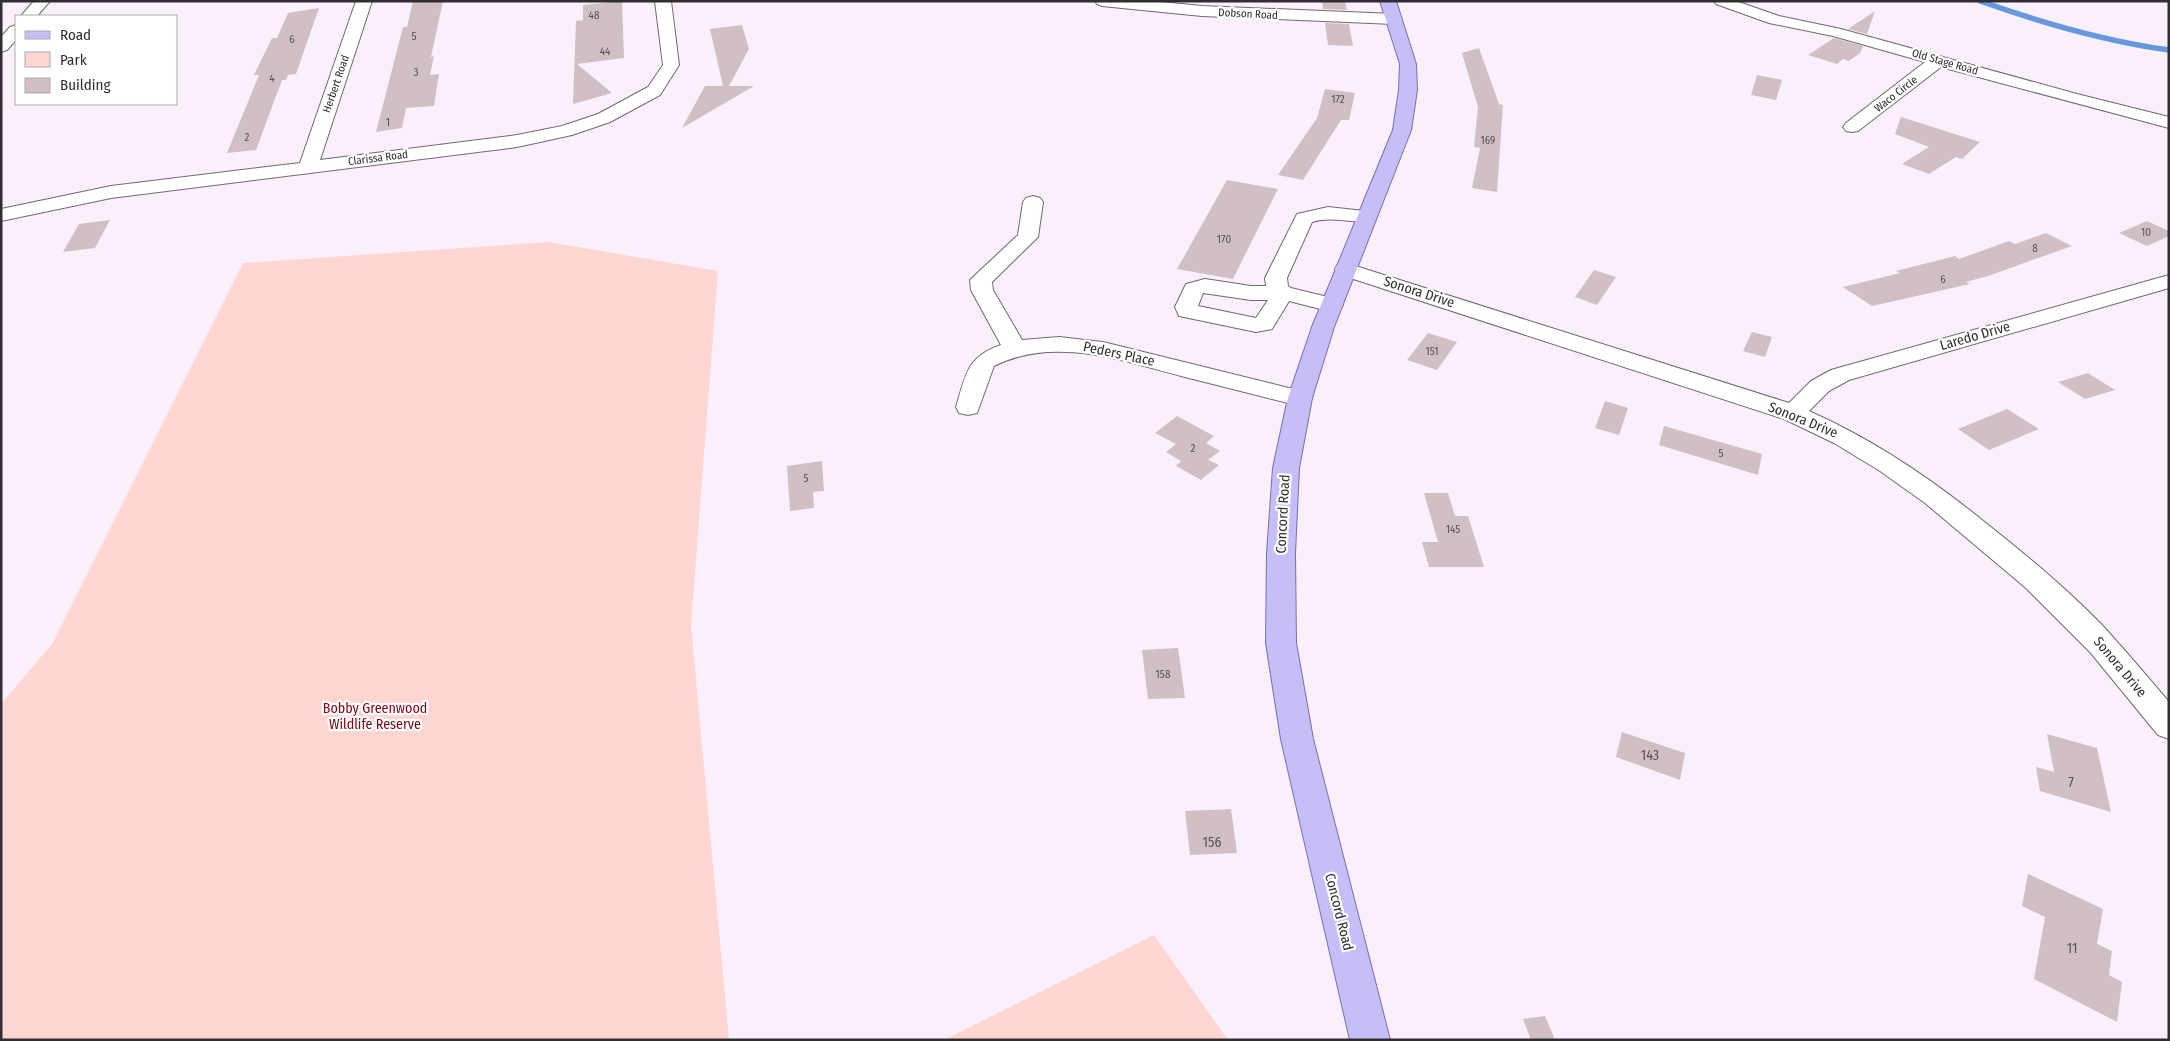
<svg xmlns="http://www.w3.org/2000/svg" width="2170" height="1041" font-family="'Fira Sans Condensed',sans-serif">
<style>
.green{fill:#ffd6d2}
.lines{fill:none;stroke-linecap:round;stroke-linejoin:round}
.stream{stroke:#6797dc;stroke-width:5.5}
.building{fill:#d0c0c5}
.minor-casing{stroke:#716872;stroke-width:2}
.major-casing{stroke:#796faf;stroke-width:2}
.minor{fill:#fff;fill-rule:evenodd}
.major{fill:#c6bef7;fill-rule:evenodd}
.labels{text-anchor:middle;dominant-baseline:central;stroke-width:4.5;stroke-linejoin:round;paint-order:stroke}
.far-street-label{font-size:11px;fill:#312d32;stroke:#fff}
.number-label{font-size:11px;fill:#595257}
.street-label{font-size:14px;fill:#312d32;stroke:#fff}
.park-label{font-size:14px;fill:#7a0611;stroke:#fff}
.near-number-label{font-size:14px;fill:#595257}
</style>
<rect width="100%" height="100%" fill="#faf0fc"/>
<g class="green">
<path d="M549,242L718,271L691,625L729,1040H1V704L52,644L243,263Z"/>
<path d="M1154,935L1228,1040H944Z"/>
</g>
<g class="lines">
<path class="stream" d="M1980,1C2042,23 2104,41 2169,50"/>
</g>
<g class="building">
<path d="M413,1H443L431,57L434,56L430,75L439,74L434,106L406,108L402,128L376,132L403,27H407Z"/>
<path d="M622,1L624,58L577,64L612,93L573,104L576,21L583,20V5Z"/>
<path d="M1322,1H1345L1347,10L1323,9Z"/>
<path d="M319,8L296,74L288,75L286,80H282L256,150L227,153L259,75H254L272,38H277L288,13Z"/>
<path d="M1875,11L1867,34L1848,29Z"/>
<path d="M1325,23L1349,24L1353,46L1328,45Z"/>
<path d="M742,25L749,49L729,86H754L682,128L705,86H723L710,29Z"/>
<path d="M1834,38L1863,46L1860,53L1849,61L1843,59L1837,64L1808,55Z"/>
<path d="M1479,48L1499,104L1503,105L1497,192L1472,188L1480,148L1474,147L1478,107L1462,53Z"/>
<path d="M1757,75L1782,80L1776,100L1751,95Z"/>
<path d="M1325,89L1355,93L1349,120H1341L1303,180L1278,175L1317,118Z"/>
<path d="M1901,117L1980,142L1962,159L1956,157L1929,174L1902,164L1929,147L1895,134Z"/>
<path d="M1227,180L1278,189L1233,279L1177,269Z"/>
<path d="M110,220L95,248L63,252L79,224Z"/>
<path d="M2147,221L2169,231V236L2147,246L2119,233Z"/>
<path d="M2046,233L2072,246L1988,276L1966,282L1970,284L1872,306L1843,287L1900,273L1896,271L1955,256L1959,259L2009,241L2015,244Z"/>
<path d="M1594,270L1616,277L1597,305L1575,297Z"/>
<path d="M1752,332L1772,337L1765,357L1743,351Z"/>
<path d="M1428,333L1457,342L1437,370L1407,360Z"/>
<path d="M2088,373L2115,390L2085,399L2058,382Z"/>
<path d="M1605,401L1628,408L1619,435L1595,428Z"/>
<path d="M2007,409L2039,429L1989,450L1958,429Z"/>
<path d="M1177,416L1214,436L1206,443L1220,451L1208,460L1219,465L1201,480L1176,466L1181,461L1166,452L1176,444L1155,433Z"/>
<path d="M1664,426L1762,454L1758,475L1659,445Z"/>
<path d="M822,461L824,491L813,492L814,508L790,511L787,466Z"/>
<path d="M1424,493H1448L1455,516H1468L1484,567H1429L1422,542H1438Z"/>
<path d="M1178,648L1185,698L1148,699L1142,650Z"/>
<path d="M1622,732L1685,753L1680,780L1616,757Z"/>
<path d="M2047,734L2097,748L2111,812L2040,791L2036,767L2054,772Z"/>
<path d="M1231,809L1237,853L1190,855L1185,811Z"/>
<path d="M2028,874L2103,909L2097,944L2112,951L2109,975L2122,982L2117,1022L2034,979L2045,917L2022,906Z"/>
<path d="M1545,1016L1555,1040H1531L1523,1019Z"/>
</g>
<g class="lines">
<defs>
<g id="minor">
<path d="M34,1H50L37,16H21Z"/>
<path d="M356,1H372L320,160L517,135L562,126L598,114L648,87L663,65L655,1H671L679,65L660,95L610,122L572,135L517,147L111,198L1,221V209L111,186L300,163Z"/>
<path d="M1095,1H1151L1202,6L1394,14L1400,16L1402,19L1400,22L1394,24L1202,16L1102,6L1097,4Z"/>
<path d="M1714,1H1736L1779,16L1841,29L2077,94L2169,117V128L1941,67L1858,131L1852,132L1846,131L1843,127L1846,123L1925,62L1833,36L1769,23L1716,4Z"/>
<path d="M16,25V40L7,50L1,52V37L10,27Z"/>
<path d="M1033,196L1040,198L1043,202L1038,237L992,282L993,290L1022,340L1059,337L1103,342L1309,393L1312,398L1309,403L1300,406C1260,396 1221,386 1181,376C1120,360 1054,336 994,366L977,413L968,415L959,413L956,407C966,375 966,357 1001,345L971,290L970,280L1018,235L1023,202L1026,198Z"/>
<path d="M1328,207L1374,212L1377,216L1374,220C1354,225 1333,215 1312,222L1287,278L1288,286L1291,288L1340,300L1343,305L1340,310L1332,312L1289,301L1272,329L1256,332L1179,316L1175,307L1186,284L1205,279L1251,286H1266L1265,278L1297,214ZM1203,293L1251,300H1268L1256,318L1198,306Z"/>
<path d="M1346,263L1789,403L1811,381L1831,370L2169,275V288L1849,380L1829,391L1809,411C1872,439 1929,477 1982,520C2024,553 2065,587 2102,625C2125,650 2147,676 2169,702V739L2158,735L2090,652L2026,588L1925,503L1880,471L1834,443L1784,419L1338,274L1335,269L1338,264Z"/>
</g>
<path id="major" d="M1380,1H1396L1416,64L1417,90L1411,130L1334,327L1312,398L1299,468L1295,553L1296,643L1313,739L1390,1040H1350L1281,739L1266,643L1267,553L1273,468L1288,398L1312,327L1393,130L1399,90L1400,64Z"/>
</defs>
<use href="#minor" class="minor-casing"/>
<use href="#major" class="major-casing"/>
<use href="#minor" class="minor"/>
<use href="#major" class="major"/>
</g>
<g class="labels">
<g class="far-street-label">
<text transform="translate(1248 14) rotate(3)">Dobson Road</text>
<text transform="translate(1945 62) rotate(16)">Old Stage Road</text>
<text transform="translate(336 84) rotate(-71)">Herbert Road</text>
<text transform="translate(1896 94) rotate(-38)">Waco Circle</text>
<text transform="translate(378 158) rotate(-7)">Clarissa Road</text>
</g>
<g class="number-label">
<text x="594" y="15">48</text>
<text x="414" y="36">5</text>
<text x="292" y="39">6</text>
<text x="605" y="51">44</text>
<text x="416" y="72">3</text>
<text x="272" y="78">4</text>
<text x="1338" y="99">172</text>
<text x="388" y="122">1</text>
<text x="247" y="137">2</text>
<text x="1488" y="140">169</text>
<text x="2146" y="232">10</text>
<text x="1224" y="239">170</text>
<text x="2035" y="248">8</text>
<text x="1943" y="279">6</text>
<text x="1432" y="351">151</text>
<text x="1193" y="448">2</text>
<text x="1721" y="453">5</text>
<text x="806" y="478">5</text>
<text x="1453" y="529">145</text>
<text x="1163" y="674">158</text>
</g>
<g class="street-label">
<text transform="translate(1419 292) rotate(18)">Sonora Drive</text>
<text transform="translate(1975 336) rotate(-16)">Laredo Drive</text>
<text transform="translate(1119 354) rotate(12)">Peders Place</text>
<text transform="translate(1803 420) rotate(22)">Sonora Drive</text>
<text transform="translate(1283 514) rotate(-87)">Concord Road</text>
<text transform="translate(2120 667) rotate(50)">Sonora Drive</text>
<text transform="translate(1339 912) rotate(76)">Concord Road</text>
</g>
<g class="park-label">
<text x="375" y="708">Bobby Greenwood<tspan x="375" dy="16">Wildlife Reserve</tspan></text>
</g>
<g class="near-number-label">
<text x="1650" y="755">143</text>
<text x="2071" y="782">7</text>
<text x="1212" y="842">156</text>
<text x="2072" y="948">11</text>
</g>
</g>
<rect width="2170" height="1041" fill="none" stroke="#312d32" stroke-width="5"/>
<rect x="15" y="15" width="162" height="90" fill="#ffffff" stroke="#adabad"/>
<rect x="25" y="31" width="25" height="8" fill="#c6bef7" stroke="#adabad"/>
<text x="60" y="40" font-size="15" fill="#312d32">Road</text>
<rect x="25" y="52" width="25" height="15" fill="#ffd6d2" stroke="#adabad"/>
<text x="60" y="65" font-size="15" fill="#312d32">Park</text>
<rect x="25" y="78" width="25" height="15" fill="#d0c0c5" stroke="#adabad"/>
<text x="60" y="90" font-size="15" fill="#312d32">Building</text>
</svg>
